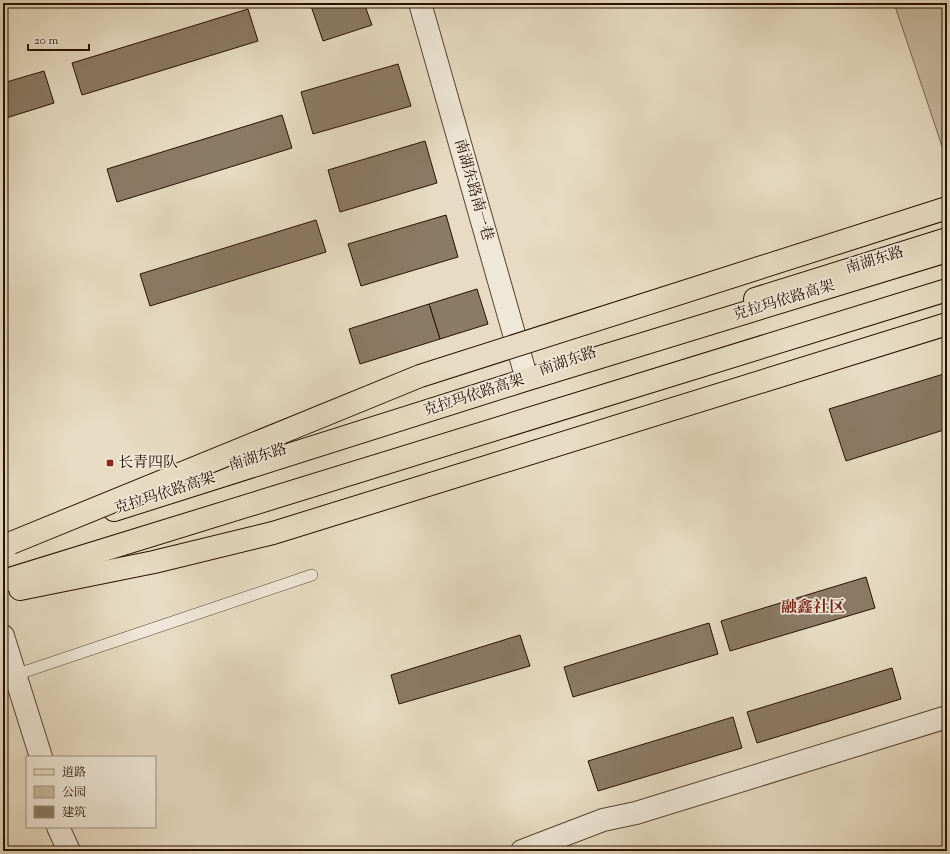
<svg xmlns="http://www.w3.org/2000/svg" width="950" height="854" font-family="'Sorts Mill Goudy','Noto Serif SC',serif">
<style>
.green{fill:#c7b9a2;stroke:#786451}
.building{fill:#8b7a65;stroke:#281000}
.lines{fill:none;stroke-linecap:round;stroke-linejoin:round}
.service-casing{stroke:#584331;stroke-width:12}
.minor-casing{stroke:#584331;stroke-width:24}
.primary-casing{stroke:#281000;stroke-width:24}
.trunk-casing{stroke:#281000;stroke-width:24}
.service{stroke:#efe8d8;stroke-width:11}
.minor{stroke:#efe8d8;stroke-width:22}
.primary{stroke:#e7dcc3;stroke-width:22}
.trunk{stroke:#e7dcc3;stroke-width:22}
.trunk-bridge-casing{stroke:#281000;stroke-width:24;stroke-linecap:butt}
.trunk-bridge{stroke:#e7dcc3;stroke-width:22}
.poi-dot{fill:#8f2418;stroke:#efe8d8;stroke-width:1.5}
.labels{text-anchor:middle;dominant-baseline:central;stroke-width:3.5;stroke-linejoin:round;paint-order:stroke}
.street-label{font-size:15px;fill:#281000;stroke:#efe8d8}
.poi-label{font-size:15px;fill:#281000;stroke:#efe8d8;text-anchor:start}
.neighbourhood-label{font-size:16px;font-weight:bold;fill:#7a1f14;stroke:#efe8d8}
</style>
<rect width="100%" height="100%" fill="#e7dcc3"/>
<filter id="stains"><feTurbulence type="fractalNoise" baseFrequency=".005" numOctaves="4"/><feColorMatrix values="0 0 0 0 .2 0 0 0 0 .09 0 0 0 0 .02 0 0 0 .5 -.17"/></filter>
<radialGradient id="worn" r=".72"><stop offset=".6" stop-color="#630" stop-opacity="0"/><stop offset="1" stop-color="#630" stop-opacity=".3"/></radialGradient>
<path class="green" d="M894,3H947V161Z"/>
<g class="building">
<path d="M310,3H364L372,25L323,41Z"/>
<path d="M248,9L258,41L82,95L72,63Z"/>
<path d="M398,64L411,106L313,134L301,92Z"/>
<path d="M44,71L54,103L3,119V83Z"/>
<path d="M282,115L292,148L117,202L107,169Z"/>
<path d="M425,141L437,183L340,212L328,170Z"/>
<path d="M446,215L458,257L361,286L348,244Z"/>
<path d="M316,220L326,252L150,306L140,274Z"/>
<path d="M477,289L488,324L440,339L429,304Z"/>
<path d="M429,304L440,339L360,364L349,329Z"/>
<path d="M947,373V429L846,461L829,409Z"/>
<path d="M866,577L875,608L730,651L721,621Z"/>
<path d="M709,623L718,654L573,697L564,667Z"/>
<path d="M520,635L530,666L399,704L391,675Z"/>
<path d="M892,668L901,699L757,743L747,712Z"/>
<path d="M733,717L742,748L598,791L588,761Z"/>
</g>
<g class="lines">
<defs>
<path id="service" d="M15,675L312,575"/>
<g id="minor">
<path d="M420,3L526,376"/>
<path d="M3,636L41,757"/>
<path d="M58,827L69,851"/>
<path d="M522,851L603,820L636,813L947,717"/>
</g>
<path id="primary" d="M755,299L947,239"/>
<g id="trunk">
<path d="M114,510L525,380L947,251"/>
<path d="M3,581L947,290"/>
<path d="M20,589L154,562L273,533L947,324"/>
</g>
</defs>
<use href="#service" class="service-casing"/>
<use href="#minor" class="minor-casing"/>
<use href="#primary" class="primary-casing"/>
<use href="#trunk" class="trunk-casing"/>
<use href="#service" class="service"/>
<use href="#minor" class="minor"/>
<use href="#primary" class="primary"/>
<use href="#trunk" class="trunk"/>
<defs>
<path id="trunk-bridge" d="M11,543L420,376L947,208"/>
</defs>
<use href="#trunk-bridge" class="trunk-bridge-casing"/>
<use href="#trunk-bridge" class="trunk-bridge"/>
</g>
<rect class="poi-dot" x="106" y="459" width="8" height="8" rx="2"/>
<g class="labels">
<g class="street-label">
<text transform="translate(473 190) rotate(74)">南湖东路南一巷</text>
<text transform="translate(875 261) rotate(-17)">南湖东路</text>
<text transform="translate(784 301) rotate(-17)">克拉玛依路高架</text>
<text transform="translate(568 362) rotate(-19)">南湖东路</text>
<text transform="translate(474 396) rotate(-18)">克拉玛依路高架</text>
<text transform="translate(258 458) rotate(-17)">南湖东路</text>
<text transform="translate(165 494) rotate(-18)">克拉玛依路高架</text>
</g>
<g class="poi-label">
<text x="118" y="463">长青四队</text>
</g>
<g class="neighbourhood-label">
<text x="813" y="608">融鑫社区</text>
</g>
</g>
<rect width="950" height="854" fill="none" stroke="#e7dcc3" stroke-width="16"/>
<rect x="4" y="4" width="942" height="846" fill="none" stroke="#281000" stroke-width="2"/>
<rect x="8" y="8" width="934" height="838" fill="none" stroke="#281000"/>
<rect x="26" y="756" width="130" height="72" fill="#efe8d8" stroke="#9f9282"/>
<rect x="34" y="769" width="20" height="6" fill="#e7dcc3" stroke="#9f9282"/>
<text x="62" y="776" font-size="12" fill="#281000">道路</text>
<rect x="34" y="786" width="20" height="12" fill="#c7b9a2" stroke="#9f9282"/>
<text x="62" y="796" font-size="12" fill="#281000">公园</text>
<rect x="34" y="806" width="20" height="12" fill="#8b7a65" stroke="#9f9282"/>
<text x="62" y="816" font-size="12" fill="#281000">建筑</text>
<path d="M28 44v6h61v-6" fill="none" stroke="#281000" stroke-width="2"/>
<text x="34" y="44" font-size="12" fill="#281000" stroke="#efe8d8" stroke-width="3" paint-order="stroke">20 m</text>
<rect width="100%" height="100%" filter="url(#stains)"/>
<rect width="100%" height="100%" fill="url(#worn)"/>
</svg>
